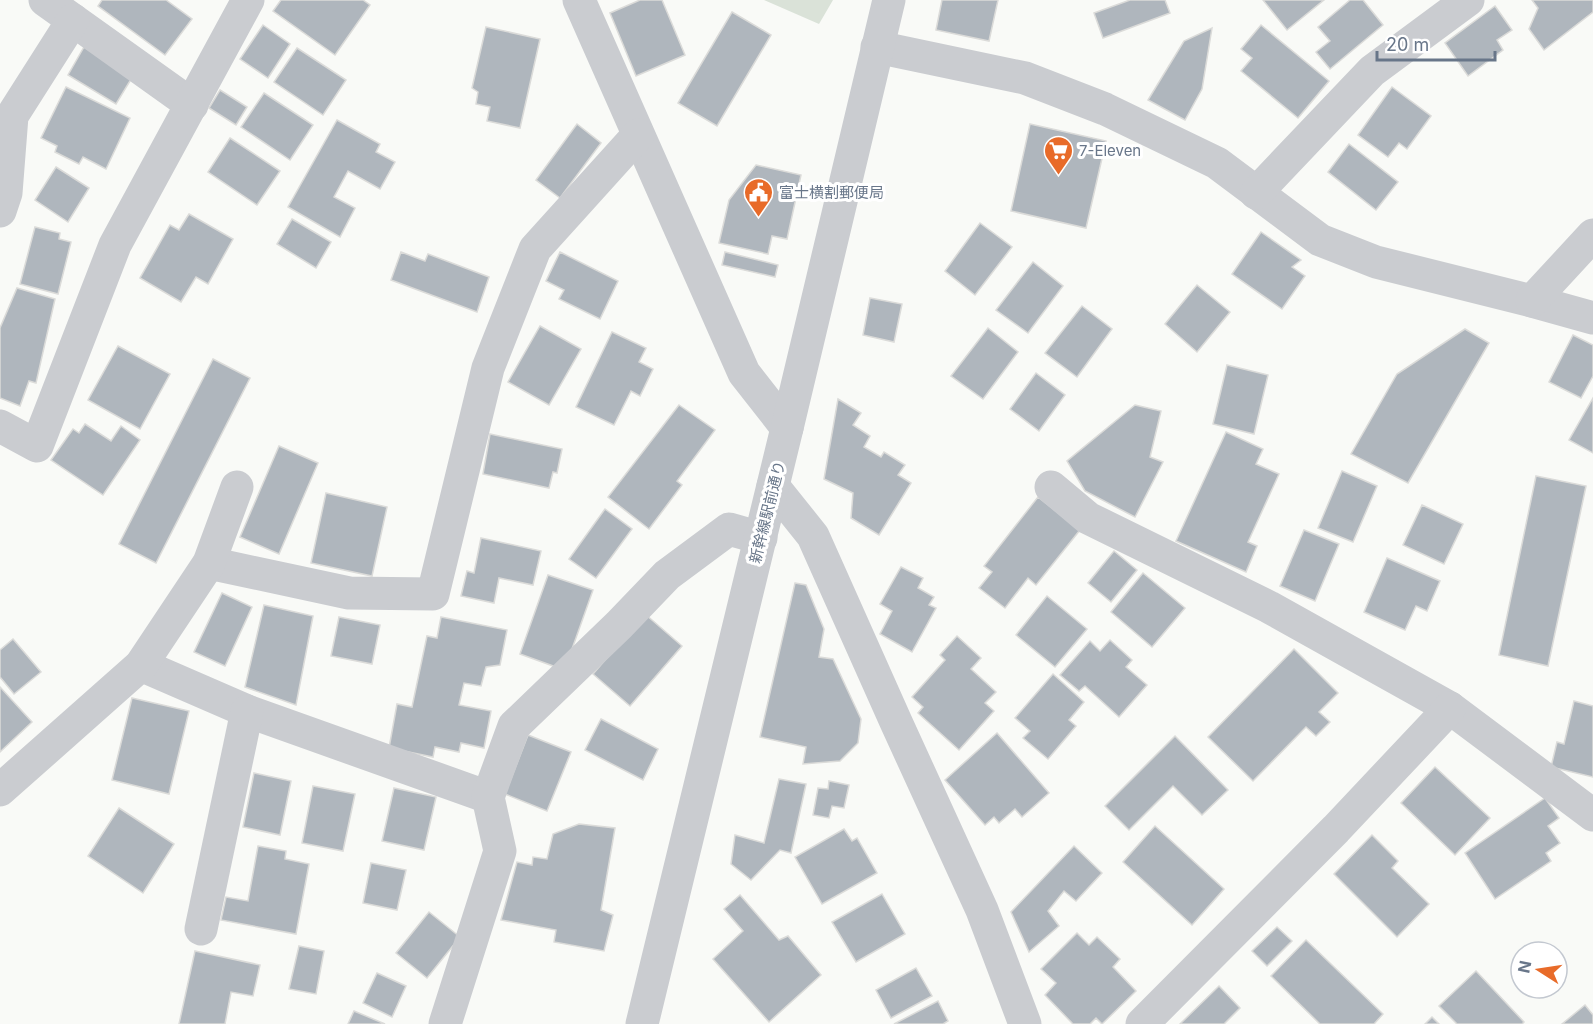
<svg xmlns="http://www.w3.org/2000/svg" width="1593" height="1024" font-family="Inter,'Noto Sans JP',sans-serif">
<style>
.green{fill:#dae2d8}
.building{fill:#afb6bd;stroke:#dbdbd9;stroke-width:1.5}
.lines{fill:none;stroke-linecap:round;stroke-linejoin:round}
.minor{stroke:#caccd0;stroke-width:33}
.labels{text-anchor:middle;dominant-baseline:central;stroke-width:6;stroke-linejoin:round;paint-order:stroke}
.poi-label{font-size:15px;fill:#687689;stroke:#fff;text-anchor:start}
.street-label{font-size:15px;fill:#687689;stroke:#fff}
</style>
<rect width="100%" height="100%" fill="#f9faf7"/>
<path class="green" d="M764,0H833L819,24Z"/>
<g class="building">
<path d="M102,0H166L192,19L165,55L98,6Z"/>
<path d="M281,0H363L370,5L335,55L273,11Z"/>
<path d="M640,0H662L685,55L636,76L610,13Z"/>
<path d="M942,0H998L989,41L936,30Z"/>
<path d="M1130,0H1165L1170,13L1103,38L1094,13Z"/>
<path d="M1263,0H1324L1287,30Z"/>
<path d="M1350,0H1363L1383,25L1330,69L1316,52L1330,41L1318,27Z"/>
<path d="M1532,0H1593V12L1544,50L1529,29L1538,8Z"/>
<path d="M1495,6L1512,30L1497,40L1503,50L1468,76L1445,43Z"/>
<path d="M732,12L771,35L717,126L678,103Z"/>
<path d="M263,25L290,44L268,78L240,59Z"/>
<path d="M1261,25L1329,81L1298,118L1241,71L1252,58L1241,49Z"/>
<path d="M486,27L540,39L520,128L487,121L490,107L476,104L478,92L472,88Z"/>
<path d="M1212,28L1202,89L1185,120L1148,100L1184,41Z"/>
<path d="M84,47L133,76L116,104L68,75Z"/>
<path d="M297,48L346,80L323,115L274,82Z"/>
<path d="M66,87L130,118L106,169L83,157L79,164L55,152L57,146L41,138Z"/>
<path d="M1392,87L1431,116L1407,149L1399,143L1388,157L1358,135Z"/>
<path d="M220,90L247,107L236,125L209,108Z"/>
<path d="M264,93L313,125L290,160L241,127Z"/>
<path d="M337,120L380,144L376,152L395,162L380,189L348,171L334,197L355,208L340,237L288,207Z"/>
<path d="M577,124L601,143L560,198L536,180Z"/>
<path d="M1030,124L1106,141L1086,228L1011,211Z"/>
<path d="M230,138L280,171L257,205L208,172Z"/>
<path d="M1349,144L1398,182L1376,210L1328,172Z"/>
<path d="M756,165L801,175L787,239L772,236L768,254L719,243L729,200Z"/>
<path d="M56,167L89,188L68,222L35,200Z"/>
<path d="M189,214L233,239L208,284L196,277L181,302L140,278L170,225L179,230Z"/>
<path d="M292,219L331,242L316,268L277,244Z"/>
<path d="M980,223L1012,247L975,295L945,271Z"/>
<path d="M35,227L60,233L59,239L71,242L58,294L20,284Z"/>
<path d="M1261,232L1301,260L1292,267L1305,276L1282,309L1232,274Z"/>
<path d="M401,252L425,261L428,254L489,277L477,312L391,280Z"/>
<path d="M560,252L618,281L600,319L559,299L564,290L546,281Z"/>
<path d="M725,252L778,265L775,277L722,265Z"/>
<path d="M1033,262L1063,286L1028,333L996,310Z"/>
<path d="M1197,285L1230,312L1197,352L1165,324Z"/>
<path d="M17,288L55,299L36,383L29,381L20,406L0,398V328Z"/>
<path d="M870,298L902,304L894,342L863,335Z"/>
<path d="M1082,306L1112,329L1077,377L1045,353Z"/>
<path d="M540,326L581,349L549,405L508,382Z"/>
<path d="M988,328L1018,352L983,399L951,376Z"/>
<path d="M1465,329L1489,343L1408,483L1351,454L1397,374Z"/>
<path d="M612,332L646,348L639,362L653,369L640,396L631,391L614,425L576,407Z"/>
<path d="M1573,335L1593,345V376L1581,398L1549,382Z"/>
<path d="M118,346L170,374L140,429L88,400Z"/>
<path d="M213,359L250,378L156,563L119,544Z"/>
<path d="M1227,365L1268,375L1254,434L1213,424Z"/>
<path d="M1036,373L1065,395L1039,431L1010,409Z"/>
<path d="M1593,398V453L1569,440Z"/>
<path d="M838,399L861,413L853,425L870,436L864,447L881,457L884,452L905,465L898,475L911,483L879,535L851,518L853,493L824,479Z"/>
<path d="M679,405L715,430L677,481L682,485L649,529L608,497Z"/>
<path d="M1135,405L1161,411L1150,457L1163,462L1135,517L1085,491L1067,461Z"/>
<path d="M85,424L111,441L121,426L140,440L103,495L51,460L73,429L79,433Z"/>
<path d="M1226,432L1263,449L1256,464L1279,474L1248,542L1257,546L1246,572L1176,541Z"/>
<path d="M490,434L562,449L557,473L553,472L549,488L483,474Z"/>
<path d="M279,446L318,463L279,554L240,537Z"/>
<path d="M1342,471L1377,486L1353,542L1318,528Z"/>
<path d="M1536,476L1586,486L1548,666L1499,655Z"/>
<path d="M326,493L387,507L372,576L311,563Z"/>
<path d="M1038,497L1080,530L1036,585L1028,578L1005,608L979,588L992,572L984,566Z"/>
<path d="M1422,505L1463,524L1444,564L1403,545Z"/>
<path d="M605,509L632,529L596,578L569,559Z"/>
<path d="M1304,530L1339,544L1315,601L1280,586Z"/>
<path d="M481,538L541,551L533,585L499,578L494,603L461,596L467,571L474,573Z"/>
<path d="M1114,551L1137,570L1111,602L1088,583Z"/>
<path d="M1387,558L1440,581L1427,611L1416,606L1405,630L1364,612Z"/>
<path d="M901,567L923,578L918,588L934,597L929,605L936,608L912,652L880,634L892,611L880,604Z"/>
<path d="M1143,573L1185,608L1152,647L1111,612Z"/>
<path d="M548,575L593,590L572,649L556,667L520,654Z"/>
<path d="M795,583L806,585L824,629L819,657L833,659L861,719L858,743L840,761L803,764L806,747L760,737Z"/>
<path d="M222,593L252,607L225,666L194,652Z"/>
<path d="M1047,596L1087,629L1055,667L1016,635Z"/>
<path d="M264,605L313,616L296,705L245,687Z"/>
<path d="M645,614L682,646L630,706L593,674Z"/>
<path d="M339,617L380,625L372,664L331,656Z"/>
<path d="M441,617L507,630L500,665L486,667L481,686L464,683L459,705L491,711L484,748L461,743L459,752L435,747L433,757L389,748L397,704L412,707L427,636L437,638Z"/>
<path d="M957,636L981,658L971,669L996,692L985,703L994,711L959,750L918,713L923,707L912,697L945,660L940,655Z"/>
<path d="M13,639L41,672L14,694L0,677V650Z"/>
<path d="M1110,640L1132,660L1126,667L1147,685L1119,717L1085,686L1079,691L1060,675L1090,641L1100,651Z"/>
<path d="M1294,649L1338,693L1319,712L1330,722L1316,736L1306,727L1253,781L1208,737Z"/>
<path d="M1053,674L1084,702L1069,720L1076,726L1048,759L1023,738L1030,731L1015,718Z"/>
<path d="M0,687L32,722L0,752Z"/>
<path d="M132,698L189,711L169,794L112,780Z"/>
<path d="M1574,701L1593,706V777L1551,767L1557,742L1564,744Z"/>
<path d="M601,719L658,749L643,780L585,750Z"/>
<path d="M997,733L1049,793L1022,817L1015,809L999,823L994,817L985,825L945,780Z"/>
<path d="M528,735L571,752L547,811L505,794Z"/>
<path d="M1175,736L1228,790L1202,815L1173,786L1129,830L1105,806Z"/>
<path d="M1435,767L1490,818L1455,855L1401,803Z"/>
<path d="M254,773L291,781L280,835L243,827Z"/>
<path d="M779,779L806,784L791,853L780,850L751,880L731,864L735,835L764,843Z"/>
<path d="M829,781L849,785L844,808L832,806L829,818L813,815L818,788L828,789Z"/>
<path d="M313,786L355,794L343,851L302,843Z"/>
<path d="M394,788L436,797L424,850L382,841Z"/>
<path d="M1545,798L1559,818L1548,826L1560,843L1546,853L1551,861L1495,899L1465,853Z"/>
<path d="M119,808L174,844L143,893L88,856Z"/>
<path d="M579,824L615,828L601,910L613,915L604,951L554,942L556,930L501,920L517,862L532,865L533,857L547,859L553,834Z"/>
<path d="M1155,826L1224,889L1192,925L1123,862Z"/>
<path d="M844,829L852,841L857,838L877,873L822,904L795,857Z"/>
<path d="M1372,835L1398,861L1392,868L1429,904L1397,937L1334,874Z"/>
<path d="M258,846L286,851L285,859L309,864L296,934L221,920L226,897L248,901Z"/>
<path d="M1074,846L1102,873L1076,901L1064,891L1048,911L1059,926L1029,952L1011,912Z"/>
<path d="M371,863L406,870L397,910L363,903Z"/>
<path d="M882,894L905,934L856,962L832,922Z"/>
<path d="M740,895L779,940L788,936L821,975L769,1022L713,959L743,931L724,909Z"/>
<path d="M429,912L460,937L427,978L396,953Z"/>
<path d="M1277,927L1292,941L1267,966L1252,951Z"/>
<path d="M1077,933L1089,945L1097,937L1120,959L1113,967L1136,991L1102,1024L1096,1018L1090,1024H1073L1045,995L1056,983L1041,969Z"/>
<path d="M1306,940L1383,1014L1374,1024H1320L1271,976Z"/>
<path d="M299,946L324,951L316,994L289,989Z"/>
<path d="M195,951L260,965L253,996L231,992L225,1024H179Z"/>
<path d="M916,968L932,996L891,1018L876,990Z"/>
<path d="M1476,971L1524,1022L1522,1024H1457L1439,1006Z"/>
<path d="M377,973L406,986L392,1017L363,1003Z"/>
<path d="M1219,986L1240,1008L1224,1024H1180Z"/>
<path d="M938,1001L948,1021L943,1024H894Z"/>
<path d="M1585,1005L1593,1015V1024H1562Z"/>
<path d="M354,1011L385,1024H348Z"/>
<path d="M1432,1017L1439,1024H1425Z"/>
</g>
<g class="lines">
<g class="minor">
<path d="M45,0L192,105"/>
<path d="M579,0L744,373L787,428"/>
<path d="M877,47L1025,78L1105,109L1217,163L1320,240L1376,262L1532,301L1593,318"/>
<path d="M1256,193L1372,71L1468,0"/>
<path d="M0,211L6,193L12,116L73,20"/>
<path d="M1532,301L1593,235"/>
<path d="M0,426L37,446L115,245L248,0"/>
<path d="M773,486L813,536L896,722L982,910L1025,1024"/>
<path d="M1051,487L1088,518L1269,607L1450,708L1593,815"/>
<path d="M209,563L349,593L433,594L488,368L535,249L638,135"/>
<path d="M141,665L247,711L488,797"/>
<path d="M0,790L141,665L209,563L237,487"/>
<path d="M201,929L247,711"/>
<path d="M445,1024L500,851L488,797L514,726L619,625L667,575L729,529L761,538"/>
<path d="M642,1024L787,428L889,0"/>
<path d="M1142,1024L1336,829L1450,708"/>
</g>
</g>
<defs>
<symbol id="supermarket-pin" viewBox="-11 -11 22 30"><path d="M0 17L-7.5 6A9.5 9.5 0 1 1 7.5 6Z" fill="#e86b29" stroke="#fff"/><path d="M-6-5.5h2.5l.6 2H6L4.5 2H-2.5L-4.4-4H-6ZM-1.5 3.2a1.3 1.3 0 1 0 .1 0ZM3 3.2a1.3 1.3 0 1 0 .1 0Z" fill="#fff"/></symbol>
<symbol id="civic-pin" viewBox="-11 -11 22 30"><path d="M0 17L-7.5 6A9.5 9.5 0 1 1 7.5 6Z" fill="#e86b29" stroke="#fff"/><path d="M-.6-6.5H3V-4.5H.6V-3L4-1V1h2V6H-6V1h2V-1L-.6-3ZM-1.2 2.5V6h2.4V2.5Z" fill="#fff"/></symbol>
</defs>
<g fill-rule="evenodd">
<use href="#supermarket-pin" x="1042" y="134" width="33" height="45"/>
<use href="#civic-pin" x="742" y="176" width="33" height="45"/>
</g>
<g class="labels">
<g class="poi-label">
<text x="1079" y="150">7-Eleven</text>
<text x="779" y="192">富士横割郵便局</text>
</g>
<g class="street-label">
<text transform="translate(767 512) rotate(-76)">新幹線駅前通り</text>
</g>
</g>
<g transform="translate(1539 970) rotate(282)"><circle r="28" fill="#ffffff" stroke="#c3c8d0" stroke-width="1.5"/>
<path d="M0-4.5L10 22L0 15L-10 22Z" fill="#e86b29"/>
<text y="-9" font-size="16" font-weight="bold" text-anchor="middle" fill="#687689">N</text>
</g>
<path d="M1377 51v9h118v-9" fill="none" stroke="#687689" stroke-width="3"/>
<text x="1386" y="51" font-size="18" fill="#687689" stroke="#ffffff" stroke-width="4.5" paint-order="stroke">20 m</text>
</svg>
